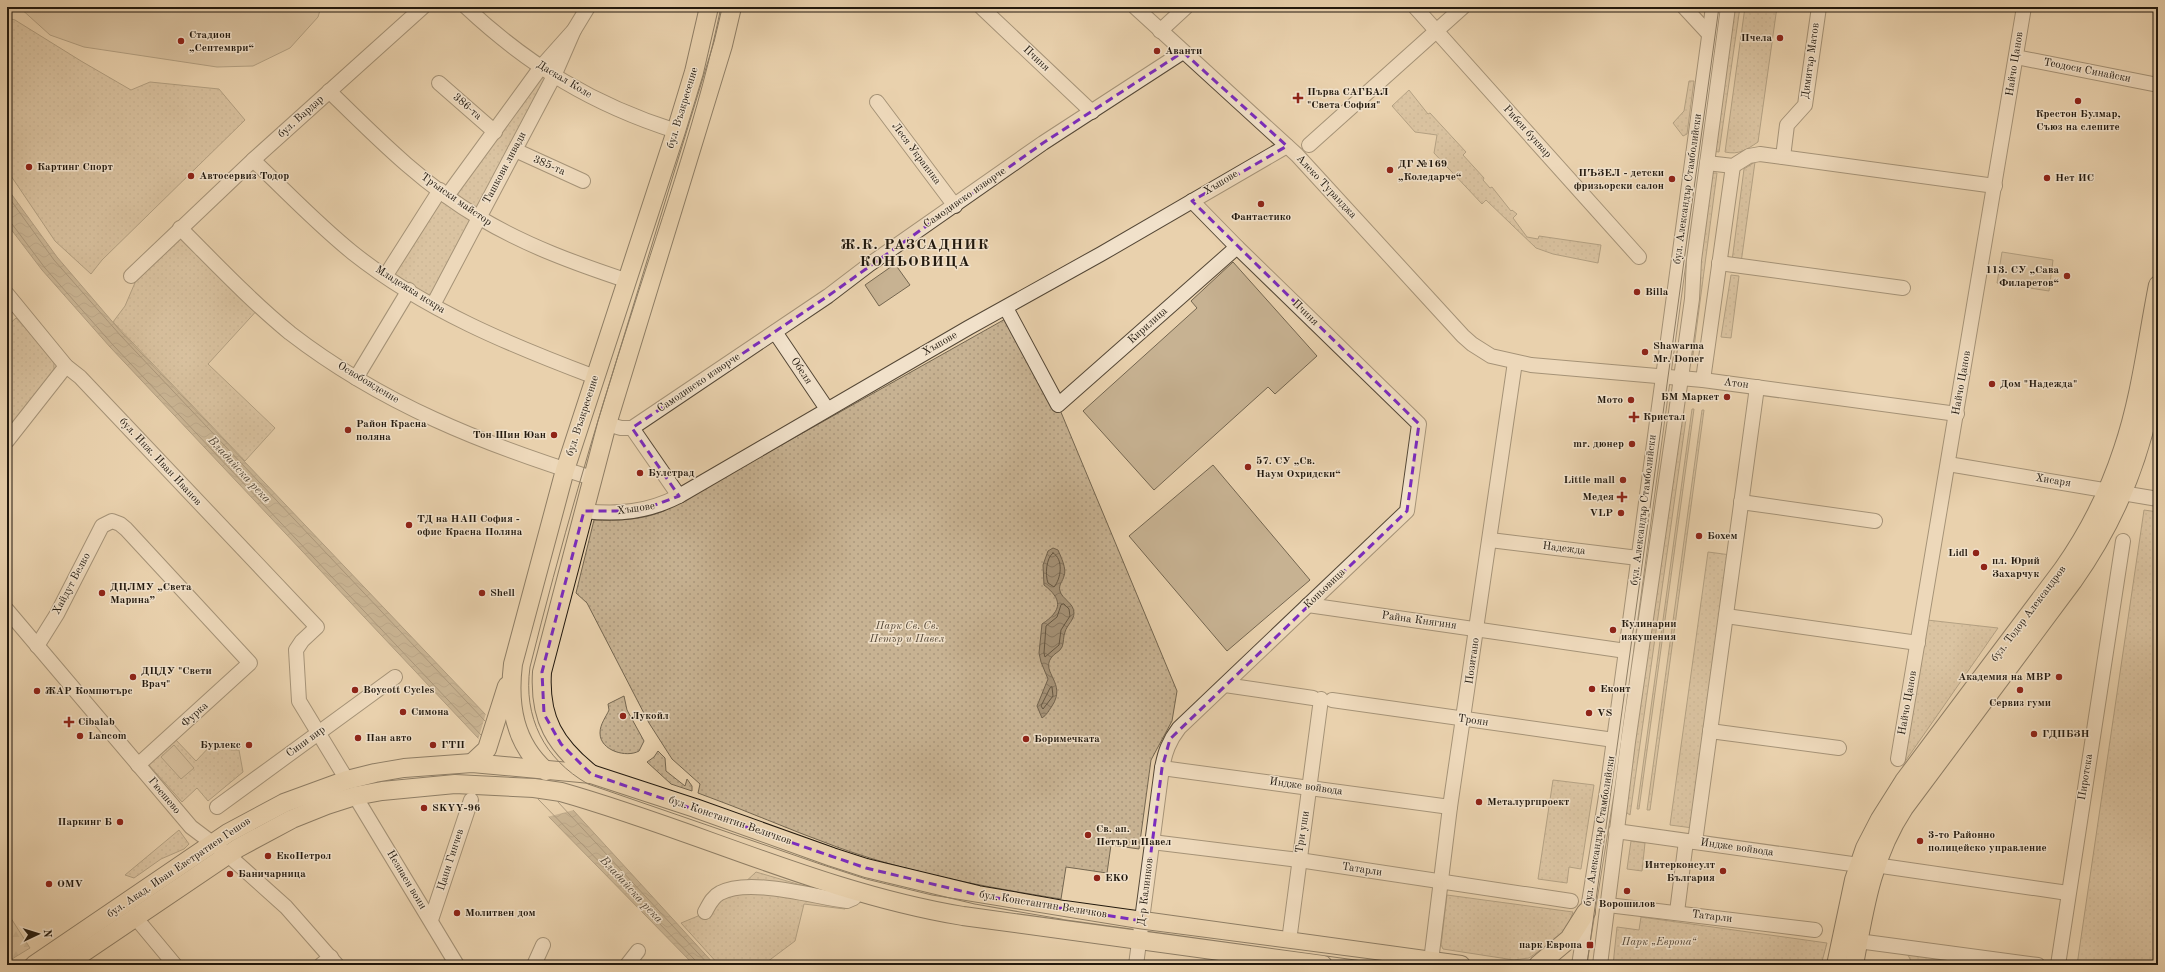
<svg xmlns="http://www.w3.org/2000/svg" width="2165" height="972" font-family="'Old Standard TT',serif">
<style>
.green{fill:url(#green-dots);stroke:#746650}
.forest{fill:url(#forest-firs);stroke:#746650}
.pitch{fill:#c7b292;stroke:#746650}
.water{fill:url(#water-waves);stroke:#71624d}
.pier{fill:#e9d1ad}
.lines{fill:none;stroke-linecap:round;stroke-linejoin:round}
.shore{stroke:#645642;stroke-width:1}
.minor-casing{stroke:#544736;stroke-width:16}
.major-casing{stroke:#22190e;stroke-width:20}
.minor{stroke:#f1e1ca;stroke-width:14}
.major{stroke:#e9d1ad;stroke-width:18}
.tram{stroke:#22190e;stroke-width:1}
.marked{fill:none;stroke:#7b2cbf;stroke-width:3;stroke-dasharray:8 5;stroke-linejoin:round}
.poi-dot{fill:#8f2418;stroke:#f1e1ca;stroke-width:1.5}
.labels{text-anchor:middle;dominant-baseline:central;stroke-width:3;stroke-linejoin:round;paint-order:stroke}
.poi-label{font-size:11px;font-weight:bold;fill:#22190e;stroke:#f1e1ca;text-anchor:start}
.street-label{font-size:11px;fill:#22190e;stroke:#f1e1ca}
.park-label{font-size:11px;font-style:italic;fill:#544736;stroke:#f1e1ca}
.water-label{font-size:12px;font-style:italic;fill:#564938;stroke:#f1e1ca}
.district-label{font-size:15px;font-weight:bold;letter-spacing:1px;fill:#22190e;stroke:#f1e1ca}
</style>
<defs>
<pattern id="green-dots" width="8" height="8" patternUnits="userSpaceOnUse"><rect width="8" height="8" fill="#c7b292"/><path d="M2 2h.1M6 6h.1" fill="none" stroke="#ab987d" stroke-width="1.8" stroke-linecap="round"/></pattern>
<pattern id="forest-firs" width="22" height="20" patternUnits="userSpaceOnUse"><rect width="22" height="20" fill="#c7b292"/><path d="M5 1l3.5 6h-7zM16 11l3.5 6h-7z" fill="#ab987d"/></pattern>
<pattern id="water-waves" width="16" height="10" patternUnits="userSpaceOnUse"><rect width="16" height="10" fill="#a59277"/><path d="M0 5q4-4 8 0t8 0" fill="none" stroke="#867660"/></pattern>
</defs>
<rect width="100%" height="100%" fill="#e9d1ad"/>
<filter id="stains"><feTurbulence type="fractalNoise" baseFrequency=".005" numOctaves="4"/><feColorMatrix values="0 0 0 0 .2 0 0 0 0 .09 0 0 0 0 .02 0 0 0 .5 -.17"/></filter>
<radialGradient id="worn" r=".72"><stop offset=".6" stop-color="#630" stop-opacity="0"/><stop offset="1" stop-color="#630" stop-opacity=".3"/></radialGradient>
<g class="green">
<path d="M1732,7H1740L1719,152L1712,151Z"/>
<path d="M1745,7H1777L1758,142C1746,150 1739,155 1725,152Z"/>
<path d="M7,18L15,20L81,61L131,90L150,82L219,89L245,120L102,260L91,274L55,241L7,170Z"/>
<path d="M541,68L552,77L478,216L449,195Z"/>
<path d="M1689,81H1694L1687,134L1683,136L1673,123L1684,111Z"/>
<path d="M1409,90L1428,114L1430,113L1466,152L1463,155L1484,178L1483,180L1490,188L1492,187L1511,211L1512,210L1517,214L1513,218L1527,237L1538,239L1539,236L1601,245L1598,263L1553,254L1536,248L1486,200L1482,204L1434,153L1437,135L1415,132L1392,106Z"/>
<path d="M1755,162L1741,263L1732,261L1744,169Z"/>
<path d="M1714,173H1717L1693,355H1689L1710,176Z"/>
<path d="M440,190L479,218L433,305L386,275Z"/>
<path d="M181,234L260,307L208,364L275,428L245,461L113,322L125,306L137,278Z"/>
<path d="M1731,275L1739,276L1731,338L1721,337Z"/>
<path d="M16,318L54,359V371L7,431V326Z"/>
<path d="M1007,318L1058,405L1177,691L1172,721L1151,760L1139,849L1111,845L1107,873L1066,867L1061,899C985,887 909,873 837,847C790,830 745,810 698,793L700,784L672,759L649,723L587,603L576,593L594,520C617,521 642,520 664,511Z"/>
<path d="M1692,409H1694L1639,809H1637Z"/>
<path d="M1702,410H1704L1650,810H1647Z"/>
<path d="M1681,418L1686,419L1630,815L1627,813L1625,808Z"/>
<path d="M2144,510L2158,512V965H2077Z"/>
<path d="M1708,552L1731,555L1693,828L1670,825Z"/>
<path d="M1927,620L1998,628L1904,763L1900,761Z"/>
<path d="M624,696L627,710L644,741L639,751C627,758 600,751 600,733C600,724 606,717 609,710L608,704Z"/>
<path d="M175,739L196,761L212,744H230L231,750H239L243,772L208,801L197,788L182,802L148,764Z"/>
<path d="M658,751L665,758L666,771L685,786L687,779L692,786V791L671,784L647,762L654,757Z"/>
<path d="M1553,780L1594,785L1581,869L1569,867L1567,883L1538,879Z"/>
<path d="M179,830L189,844L184,849L161,859L134,878L125,875Z"/>
<path d="M1631,841L1645,843L1642,871L1627,869Z"/>
<path d="M756,872L849,899L845,909L804,904L795,941L763,965H719L681,923L698,916L718,890L742,885Z"/>
<path d="M1447,895L1573,912L1569,923L1560,936L1529,958L1514,960L1443,949L1441,945Z"/>
<path d="M1641,917L1827,943L1821,965H1613L1617,927L1639,930Z"/>
<path d="M1907,953L1981,964L1982,965H1913Z"/>
</g>
<path class="forest" d="M7,912L30,948L7,962Z"/>
<g class="pitch">
<path d="M19,7H321L318,17L290,48L253,66L217,67L84,47L50,35Z"/>
<path d="M2002,252L2053,260L2049,291L1997,283Z"/>
<path d="M1233,262L1317,356L1275,394L1268,387L1154,490L1083,411L1197,308L1191,301Z"/>
<path d="M895,264L910,285L879,306L865,285Z"/>
<path d="M1213,465L1310,580L1227,651L1129,536Z"/>
<path d="M174,745L194,768L181,779L161,757Z"/>
</g>
<g class="water">
<path d="M7,188L57,257L123,334L486,715L715,965H694L549,817L478,738L110,347L42,270L7,224Z"/>
<path d="M1053,548L1058,550C1061,557 1067,569 1064,576C1063,581 1058,585 1060,591C1062,599 1074,603 1074,613C1074,620 1067,625 1065,632C1063,637 1064,642 1062,647C1060,652 1054,653 1051,658C1041,673 1067,683 1052,706C1049,710 1047,715 1042,718L1037,706L1048,679L1041,662L1039,653L1042,624C1063,610 1062,599 1044,585L1043,565L1048,551Z"/>
</g>
<path class="pier" d="M486,713L574,810L547,817L478,740Z"/>
<g class="lines">
<g class="shore">
<path d="M7,195L54,260L121,336L485,721"/>
<path d="M7,222L12,224L45,268L113,345L481,735"/>
<path d="M1053,553C1064,559 1061,579 1054,587L1048,583C1045,575 1046,558 1053,553Z"/>
<path d="M1064,604L1069,609L1070,616L1061,630L1059,645L1045,657L1044,653L1046,626L1057,617L1061,605Z"/>
<path d="M1052,687L1053,696L1043,709L1041,706L1050,688Z"/>
<path d="M538,799L695,960L697,965"/>
<path d="M558,802L709,965"/>
</g>
<defs>
<g id="minor">
<path d="M466,7C529,66 594,105 676,131"/>
<path d="M981,7L1092,112"/>
<path d="M1135,7L1297,155L1463,336L1472,344L1491,356L1531,365L1703,380L1957,414"/>
<path d="M1415,7L1639,257"/>
<path d="M1684,7L1709,34"/>
<path d="M1160,31L1186,7"/>
<path d="M2016,57L2158,85"/>
<path d="M439,83L495,132"/>
<path d="M329,91C376,137 423,185 480,218C527,246 577,264 628,281"/>
<path d="M877,102L955,206"/>
<path d="M1309,145L1463,7"/>
<path d="M515,150L583,181"/>
<path d="M1783,157L1787,125L1805,105L1819,7"/>
<path d="M253,160C286,191 317,224 353,253C425,310 510,345 595,377"/>
<path d="M1707,163L1733,166L1749,156L1760,154L1995,186"/>
<path d="M447,196L541,67L574,30L588,7"/>
<path d="M180,228C216,264 251,301 290,333C382,404 483,444 592,478"/>
<path d="M1719,263L1903,288"/>
<path d="M386,275L440,190"/>
<path d="M131,276L253,160L423,7"/>
<path d="M7,294L66,366L80,377L317,627L302,641L296,650L299,701L347,780"/>
<path d="M433,305L554,76L574,30"/>
<path d="M1006,308L1058,405L1237,247"/>
<path d="M775,332L827,409"/>
<path d="M356,378L409,290"/>
<path d="M1703,380L1733,166"/>
<path d="M607,424L621,428H632L828,296L870,264L1043,143L1183,52"/>
<path d="M632,428L679,496"/>
<path d="M7,441L66,366"/>
<path d="M1948,464L2158,499"/>
<path d="M1741,502L1875,521"/>
<path d="M584,511C618,515 648,512 679,496L968,328L1101,254L1287,146"/>
<path d="M1490,540L1638,558"/>
<path d="M1308,605L1626,651"/>
<path d="M7,610L191,827L228,855L286,907L337,965"/>
<path d="M1726,616L1918,643"/>
<path d="M37,646L57,614L102,526L112,521L120,524L126,529L250,663L138,765"/>
<path d="M1225,685L1313,698"/>
<path d="M1332,700L1614,740"/>
<path d="M1710,731L1839,748"/>
<path d="M1898,759L2024,7"/>
<path d="M1162,768L1450,807"/>
<path d="M355,796L457,965"/>
<path d="M217,807L395,677"/>
<path d="M1616,831L1859,865"/>
<path d="M1152,842L1299,860L1571,901"/>
<path d="M1695,842L1757,387"/>
<path d="M1875,865L2068,893"/>
<path d="M1608,905L1815,930"/>
<path d="M705,912C709,905 712,897 720,893C749,877 814,897 847,901L854,898L857,890"/>
<path d="M1677,912L1686,841"/>
<path d="M135,917L175,965"/>
<path d="M431,920L471,800"/>
<path d="M1289,941L1321,699"/>
<path d="M1858,941L2038,965"/>
<path d="M1431,961L1450,807L1515,362"/>
<path d="M321,965L331,957"/>
<path d="M534,965L543,945"/>
<path d="M627,965L638,951"/>
<path d="M1136,965L1162,768C1165,752 1169,741 1179,728L1407,511L1419,424L1237,247L1192,201"/>
<path d="M1579,965L1608,784L1713,7"/>
<path d="M1600,965L1628,742L1681,378L1692,299L1694,260L1728,7"/>
<path d="M2058,965L2123,541"/>
</g>
<g id="major">
<path d="M472,763L487,749L507,686"/>
<path d="M546,771C514,743 508,705 513,664L565,470L676,131L694,72L709,7"/>
<path d="M591,774C555,745 539,719 542,672L607,424L723,45L732,7"/>
<path d="M34,965L228,833L284,803L347,780L375,773L404,768L472,763L591,774L695,808L832,857L866,868L978,895L1064,910L1461,965"/>
<path d="M65,965L238,848L292,819L327,805L355,796L382,791L455,784L534,788L561,792C696,830 824,893 963,916L1323,965"/>
<path d="M1538,965L1569,939L1586,912"/>
<path d="M1836,965L1854,880L1865,848L1880,819L1904,781L2063,569C2089,532 2109,492 2123,449C2141,396 2147,340 2158,285"/>
<path d="M1854,965C1864,910 1872,856 1904,808L2073,581C2121,513 2143,449 2158,369"/>
</g>
</defs>
<use href="#minor" class="minor-casing"/>
<use href="#major" class="major-casing"/>
<use href="#minor" class="minor"/>
<use href="#major" class="major"/>
<g class="tram">
<path d="M721,7C700,110 664,211 632,312C594,429 560,547 530,667C523,717 544,759 588,784L820,864L866,879L932,895L1141,929L1417,965"/>
<path d="M1587,965L1719,7"/>
</g>
</g>
<path d="M0 0H2165V972H0ZM1183,52L1287,146L1192,201L1419,424L1407,511L1170,739L1162,768L1142,921L978,895L866,868L591,774L561,744L544,714L542,672L584,511H639L679,496L632,428L828,296L1043,143Z" fill="#e9d1ad" fill-opacity=".55" fill-rule="evenodd"/>
<path class="marked" d="M1183,52L1287,146L1192,201L1419,424L1407,511L1170,739L1162,768L1142,921L978,895L866,868L591,774L561,744L544,714L542,672L584,511H639L679,496L632,428L828,296L1043,143Z"/>
<g class="poi-dot">
<circle cx="1780" cy="38" r="4"/>
<circle cx="181" cy="41" r="4"/>
<circle cx="1157" cy="51" r="4"/>
<path d="M1296 92h4v4h4v4h-4v4h-4v-4h-4v-4h4z"/>
<circle cx="2078" cy="101" r="4"/>
<circle cx="29" cy="167" r="4"/>
<circle cx="1390" cy="170" r="4"/>
<circle cx="191" cy="176" r="4"/>
<circle cx="2047" cy="178" r="4"/>
<circle cx="1672" cy="179" r="4"/>
<circle cx="1261" cy="204" r="4"/>
<circle cx="2067" cy="276" r="4"/>
<circle cx="1637" cy="292" r="4"/>
<circle cx="1645" cy="352" r="4"/>
<circle cx="1992" cy="384" r="4"/>
<circle cx="1727" cy="397" r="4"/>
<circle cx="1631" cy="400" r="4"/>
<path d="M1632 411h4v4h4v4h-4v4h-4v-4h-4v-4h4z"/>
<circle cx="348" cy="430" r="4"/>
<circle cx="554" cy="435" r="4"/>
<circle cx="1632" cy="444" r="4"/>
<circle cx="1248" cy="467" r="4"/>
<circle cx="640" cy="473" r="4"/>
<circle cx="1623" cy="480" r="4"/>
<path d="M1620 491h4v4h4v4h-4v4h-4v-4h-4v-4h4z"/>
<circle cx="1621" cy="513" r="4"/>
<circle cx="409" cy="525" r="4"/>
<circle cx="1699" cy="536" r="4"/>
<circle cx="1976" cy="553" r="4"/>
<circle cx="1984" cy="567" r="4"/>
<circle cx="102" cy="593" r="4"/>
<circle cx="482" cy="593" r="4"/>
<circle cx="1613" cy="630" r="4"/>
<circle cx="133" cy="677" r="4"/>
<circle cx="2059" cy="677" r="4"/>
<circle cx="1592" cy="689" r="4"/>
<circle cx="355" cy="690" r="4"/>
<circle cx="2020" cy="690" r="4"/>
<circle cx="37" cy="691" r="4"/>
<circle cx="403" cy="712" r="4"/>
<circle cx="1589" cy="713" r="4"/>
<circle cx="623" cy="716" r="4"/>
<path d="M67 716h4v4h4v4h-4v4h-4v-4h-4v-4h4z"/>
<circle cx="2034" cy="734" r="4"/>
<circle cx="80" cy="736" r="4"/>
<circle cx="358" cy="738" r="4"/>
<circle cx="1026" cy="739" r="4"/>
<circle cx="249" cy="745" r="4"/>
<circle cx="433" cy="745" r="4"/>
<circle cx="1479" cy="802" r="4"/>
<circle cx="424" cy="808" r="4"/>
<circle cx="120" cy="822" r="4"/>
<circle cx="1088" cy="835" r="4"/>
<circle cx="1920" cy="841" r="4"/>
<circle cx="268" cy="856" r="4"/>
<circle cx="1723" cy="871" r="4"/>
<circle cx="230" cy="874" r="4"/>
<circle cx="1097" cy="878" r="4"/>
<circle cx="49" cy="884" r="4"/>
<circle cx="1627" cy="891" r="4"/>
<circle cx="457" cy="913" r="4"/>
<rect x="1586" y="941" width="8" height="8" rx="2"/>
</g>
<g class="labels">
<g class="poi-label">
<text x="189" y="35">Стадион<tspan x="189" dy="13">„Септември“</tspan></text>
<text x="1772" y="38" text-anchor="end">Пчела</text>
<text x="1165" y="51">Аванти</text>
<text x="1307" y="92">Първа САГБАЛ<tspan x="1307" dy="13">"Света София"</tspan></text>
<text x="2078" y="114" text-anchor="middle">Крестон Булмар,<tspan x="2078" dy="13">Съюз на слепите</tspan></text>
<text x="1398" y="164">ДГ №169<tspan x="1398" dy="13">„Коледарче“</tspan></text>
<text x="37" y="167">Картинг Спорт</text>
<text x="1664" y="173" text-anchor="end">ПЪЗЕЛ - детски<tspan x="1664" dy="13">фризьорски салон</tspan></text>
<text x="199" y="176">Автосервиз Тодор</text>
<text x="2055" y="178">Нет ИС</text>
<text x="1261" y="217" text-anchor="middle">Фантастико</text>
<text x="2059" y="270" text-anchor="end">113. СУ „Сава<tspan x="2059" dy="13">Филаретов“</tspan></text>
<text x="1645" y="292">Billa</text>
<text x="1653" y="346">Shawarma<tspan x="1653" dy="13">Mr. Doner</tspan></text>
<text x="2000" y="384">Дом "Надежда"</text>
<text x="1719" y="397" text-anchor="end">БМ Маркет</text>
<text x="1623" y="400" text-anchor="end">Мото</text>
<text x="1643" y="417">Кристал</text>
<text x="356" y="424">Район Красна<tspan x="356" dy="13">поляна</tspan></text>
<text x="546" y="435" text-anchor="end">Тон Шин Юан</text>
<text x="1624" y="444" text-anchor="end">mr. дюнер</text>
<text x="1256" y="461">57. СУ „Св.<tspan x="1256" dy="13">Наум Охридски“</tspan></text>
<text x="648" y="473">Булстрад</text>
<text x="1615" y="480" text-anchor="end">Little mall</text>
<text x="1614" y="497" text-anchor="end">Медея</text>
<text x="1613" y="513" text-anchor="end">VLP</text>
<text x="417" y="519">ТД на НАП София -<tspan x="417" dy="13">офис Красна Поляна</tspan></text>
<text x="1707" y="536">Бохем</text>
<text x="1968" y="553" text-anchor="end">Lidl</text>
<text x="1992" y="561">пл. Юрий<tspan x="1992" dy="13">Захарчук</tspan></text>
<text x="110" y="587">ДЦЛМУ „Света<tspan x="110" dy="13">Марина”</tspan></text>
<text x="490" y="593">Shell</text>
<text x="1621" y="624">Кулинарни<tspan x="1621" dy="13">изкушения</tspan></text>
<text x="141" y="671">ДЦДУ "Свети<tspan x="141" dy="13">Врач"</tspan></text>
<text x="2051" y="677" text-anchor="end">Академия на МВР</text>
<text x="1600" y="689">Еконт</text>
<text x="363" y="690">Boycott Cycles</text>
<text x="45" y="691">ЖАР Компютърс</text>
<text x="2020" y="703" text-anchor="middle">Сервиз гуми</text>
<text x="411" y="712">Симона</text>
<text x="1597" y="713">VS</text>
<text x="631" y="716">Лукойл</text>
<text x="78" y="722">Cibalab</text>
<text x="2042" y="734">ГДПБЗН</text>
<text x="88" y="736">Lancom</text>
<text x="366" y="738">Пан авто</text>
<text x="1034" y="739">Боримечката</text>
<text x="241" y="745" text-anchor="end">Бурлекс</text>
<text x="441" y="745">ГТП</text>
<text x="1487" y="802">Металургпроект</text>
<text x="432" y="808">SKYY-96</text>
<text x="112" y="822" text-anchor="end">Паркинг Б</text>
<text x="1096" y="829">Св. ап.<tspan x="1096" dy="13">Петър и Павел</tspan></text>
<text x="1928" y="835">3-то Районно<tspan x="1928" dy="13">полицейско управление</tspan></text>
<text x="276" y="856">ЕкоПетрол</text>
<text x="1715" y="865" text-anchor="end">Интерконсулт<tspan x="1715" dy="13">България</tspan></text>
<text x="238" y="874">Баничарница</text>
<text x="1105" y="878">EKO</text>
<text x="57" y="884">OMV</text>
<text x="1627" y="904" text-anchor="middle">Ворошилов</text>
<text x="465" y="913">Молитвен дом</text>
<text x="1582" y="945" text-anchor="end">парк Европа</text>
</g>
<g class="street-label">
<text transform="translate(1036 59) rotate(43)">Пчиня</text>
<text transform="translate(1811 61) rotate(-82)">Димитър Матов</text>
<text transform="translate(2015 64) rotate(-81)">Найчо Цанов</text>
<text transform="translate(2087 71) rotate(11)">Теодоси Синайски</text>
<text transform="translate(564 80) rotate(31)">Даскал Коле</text>
<text transform="translate(467 107) rotate(41)">386-та</text>
<text transform="translate(683 108) rotate(-73)">бул. Възкресение</text>
<text transform="translate(301 117) rotate(-42)">бул. Вардар</text>
<text transform="translate(1527 132) rotate(48)">Рибен буквар</text>
<text transform="translate(916 154) rotate(53)">Леся Украинка</text>
<text transform="translate(549 166) rotate(24)">385-та</text>
<text transform="translate(505 168) rotate(-62)">Ташкови ливади</text>
<text transform="translate(1221 183) rotate(-31)">Хъшове</text>
<text transform="translate(1326 187) rotate(47)">Алеко Туранджа</text>
<text transform="translate(1688 189) rotate(-82)">бул. Александър Стамболийски</text>
<text transform="translate(965 198) rotate(-35)">Самодивско изворче</text>
<text transform="translate(456 200) rotate(35)">Трънски майстор</text>
<text transform="translate(410 290) rotate(32)">Младежка искра</text>
<text transform="translate(1305 313) rotate(44)">Пчиня</text>
<text transform="translate(1148 326) rotate(-42)">Кирилица</text>
<text transform="translate(940 344) rotate(-30)">Хъшове</text>
<text transform="translate(801 371) rotate(56)">Обеля</text>
<text transform="translate(368 383) rotate(31)">Освобождение</text>
<text transform="translate(699 383) rotate(-34)">Самодивско изворче</text>
<text transform="translate(1962 383) rotate(-80)">Найчо Цанов</text>
<text transform="translate(1736 384) rotate(7)">Атон</text>
<text transform="translate(583 416) rotate(-72)">бул. Възкресение</text>
<text transform="translate(160 462) rotate(47)">бул. Инж. Иван Иванов</text>
<text transform="translate(2053 481) rotate(9)">Хисаря</text>
<text transform="translate(636 509) rotate(-8)">Хъшове</text>
<text transform="translate(1644 510) rotate(-83)">бул. Александър Стамболийски</text>
<text transform="translate(1564 549) rotate(7)">Надежда</text>
<text transform="translate(72 584) rotate(-62)">Хайдут Велко</text>
<text transform="translate(1325 589) rotate(-44)">Коньовица</text>
<text transform="translate(2029 614) rotate(-53)">бул. Тодор Александров</text>
<text transform="translate(1419 621) rotate(8)">Райна Княгиня</text>
<text transform="translate(1473 661) rotate(-82)">Позитано</text>
<text transform="translate(1908 703) rotate(-80)">Найчо Цанов</text>
<text transform="translate(195 715) rotate(-42)">Фурка</text>
<text transform="translate(1473 721) rotate(8)">Троян</text>
<text transform="translate(306 742) rotate(-36)">Сини вир</text>
<text transform="translate(2086 777) rotate(-81)">Пиротска</text>
<text transform="translate(1306 787) rotate(8)">Индже войвода</text>
<text transform="translate(164 796) rotate(50)">Гюешево</text>
<text transform="translate(730 821) rotate(19)">бул. Константин Величков</text>
<text transform="translate(1600 831) rotate(-81)">бул. Александър Стамболийски</text>
<text transform="translate(1303 832) rotate(-81)">Три уши</text>
<text transform="translate(1737 848) rotate(8)">Индже войвода</text>
<text transform="translate(451 860) rotate(-72)">Цани Гинчев</text>
<text transform="translate(179 868) rotate(-34)">бул. Акад. Иван Евстратиев Гешов</text>
<text transform="translate(1362 870) rotate(9)">Татарли</text>
<text transform="translate(406 880) rotate(59)">Незнаен воин</text>
<text transform="translate(1146 892) rotate(-83)">Д-р Калинков</text>
<text transform="translate(1043 905) rotate(9)">бул. Константин Величков</text>
<text transform="translate(1712 917) rotate(7)">Татарли</text>
</g>
<g class="park-label">
<text x="907" y="626">Парк Св. Св.<tspan x="907" dy="13">Петър и Павел</tspan></text>
<text x="1659" y="942">Парк „Европа“</text>
</g>
<g class="water-label">
<text transform="translate(239 470) rotate(47)">Владайска река</text>
<text transform="translate(631 890) rotate(47)">Владайска река</text>
</g>
<g class="district-label">
<text x="915" y="245">Ж.К. РАЗСАДНИК<tspan x="915" dy="17">КОНЬОВИЦА</tspan></text>
</g>
</g>
<rect width="2165" height="972" fill="none" stroke="#e9d1ad" stroke-width="24"/>
<rect x="8" y="8" width="2149" height="956" fill="none" stroke="#22190e" stroke-width="2"/>
<rect x="12" y="12" width="2141" height="948" fill="none" stroke="#22190e"/>
<g transform="translate(38 934) rotate(86)" stroke="#f1e1ca" stroke-width="3" paint-order="stroke">
<path d="M0-3L7 15L0 10L-7 15Z" fill="#22190e"/>
<text y="-6" font-size="11" font-weight="bold" text-anchor="middle" fill="#22190e">N</text>
</g>
<rect width="100%" height="100%" filter="url(#stains)"/>
<rect width="100%" height="100%" fill="url(#worn)"/>
</svg>
